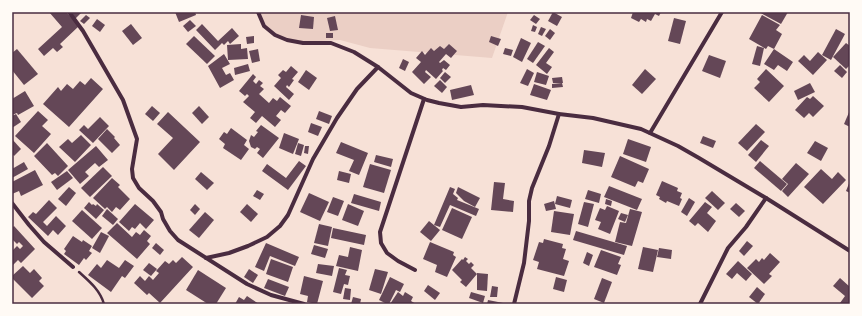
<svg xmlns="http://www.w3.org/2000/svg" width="862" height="316" font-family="Quicksand,sans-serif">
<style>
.green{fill:#ebcfc5}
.building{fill:#644757}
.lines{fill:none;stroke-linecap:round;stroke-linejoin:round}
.path{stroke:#4a2c40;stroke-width:2.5}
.minor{stroke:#4a2c40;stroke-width:4}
.neatline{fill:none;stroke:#4a2c40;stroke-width:1.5}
</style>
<rect width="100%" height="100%" fill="#f7e1d7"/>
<path class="green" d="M260,12H508L492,58L370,48L340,40L303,42L282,40L267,30Z"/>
<g class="building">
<path d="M49,12H66L79,26L60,44L63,47L57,52L53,48L44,56L38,49L62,27Z"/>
<path d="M69,12H82L75,19Z"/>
<path d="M175,12H195L196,15L179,22Z"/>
<path d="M553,12L562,17L557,26L548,21Z"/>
<path d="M633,12H661L659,16L655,14L651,21L647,19L646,22L641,19L639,22L631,18Z"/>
<path d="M759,12H788L781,24Z"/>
<path d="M86,15L90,18L84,24L80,21Z"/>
<path d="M301,15L314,17L313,29L299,28Z"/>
<path d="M534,15L540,19L536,24L530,20Z"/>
<path d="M762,15L780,25L776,30L782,34L774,49L793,62L787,71L778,65L774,70L764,64L774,49L768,46L766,49L749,39Z"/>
<path d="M335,16L338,30L330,31L327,18Z"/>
<path d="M674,18L686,21L680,44L668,41Z"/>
<path d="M97,19L105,25L100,32L92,26Z"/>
<path d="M190,20L196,26L188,32L183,26Z"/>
<path d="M131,24L142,38L133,45L122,31Z"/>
<path d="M202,24L218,41L232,28L239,36L230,44L228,41L224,45L222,43L215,50L196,30Z"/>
<path d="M533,25L537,27L535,32L531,31Z"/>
<path d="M541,27L546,29L542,36L538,34Z"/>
<path d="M550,29L555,33L550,40L545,36Z"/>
<path d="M836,29L845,34L831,60L822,55Z"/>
<rect x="326" y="33" width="7" height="5"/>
<path d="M194,36L215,56L207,64L186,44Z"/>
<path d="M254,36V43L247,44L246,37Z"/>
<path d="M491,36L501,39L498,46L489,42Z"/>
<path d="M521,38L531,43L522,62L513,57Z"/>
<path d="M538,42L545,46L533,63L527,59Z"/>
<path d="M846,43L850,46V65L846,69L833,57Z"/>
<path d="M241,44V49L247,48L248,59L228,60L227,45Z"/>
<path d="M449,44L457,51L451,58L446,54L439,62L440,63L444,60L450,65L446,70L443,68L442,70L443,71L436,79L426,70L425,72L431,77L424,84L412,72L421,62L416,58L422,51L425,55L431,48L434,51L440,46L444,49Z"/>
<path d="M757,46L764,48L760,66L752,64Z"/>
<path d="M505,48L513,50L511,56L503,54Z"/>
<path d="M549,48L554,52L546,63L552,67L547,74L536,65Z"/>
<path d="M17,49L38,74L24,85L12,70V53Z"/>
<path d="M258,49L260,61L252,63L249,51Z"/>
<path d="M818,52L827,60L813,75L798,61L804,55L810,61Z"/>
<path d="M224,54L230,64L222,68L226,75L230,73L234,80L220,88L208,66Z"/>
<path d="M709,55L726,61L720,78L702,71Z"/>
<path d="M403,59L409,62L405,71L399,68Z"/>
<path d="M248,64L250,71L235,75L234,68Z"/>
<path d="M840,65L847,72L842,78L834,71Z"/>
<path d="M291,66L298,72L292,79L294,80L289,87L287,85L286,87L294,94L289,100L274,86L281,78L278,75L283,70L286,72Z"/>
<path d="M527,69L534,73L528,86L520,83Z"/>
<path d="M645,69L656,79L642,94L632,85Z"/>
<path d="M766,69L784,86L769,102L754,88L760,82L757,79Z"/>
<path d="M306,70L317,78L309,90L298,82Z"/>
<path d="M445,72L451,77L445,83L440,78Z"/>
<path d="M537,72L549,76L546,85L534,82Z"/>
<path d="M253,74L256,77L253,81L256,84L259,80L263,83L260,86L264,89L259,94L269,103L273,98L277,101L280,97L291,106L285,113L281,110L276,116L281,120L275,127L262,116L256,123L250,118L255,112L243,102L249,96L247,94L245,96L239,91Z"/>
<path d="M562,77L563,83H553L552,78Z"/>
<path d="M91,78L103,89L69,127L43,104L58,87L61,91L67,84L73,89L80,81L85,85Z"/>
<path d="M440,80L447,87L442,93L434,86Z"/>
<path d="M562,83L563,87L552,88V84Z"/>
<path d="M810,83L815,92L798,100L794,91Z"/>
<path d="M534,84L551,90L547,100L530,95Z"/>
<path d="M471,85L474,95L452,100L450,90Z"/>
<path d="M25,91L34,106L18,115L17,113L12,115V99Z"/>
<path d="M813,96L824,106L813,117L809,113L804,118L795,110L807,97L810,99Z"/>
<path d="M152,106L160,113L153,121L145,114Z"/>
<path d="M199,106L209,117L202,124L192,113Z"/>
<path d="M850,110V127L844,124Z"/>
<path d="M38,111L48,120L42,126L51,134L34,153L15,136Z"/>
<path d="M319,111L332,116L329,124L316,119Z"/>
<path d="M168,112L200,142L174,170L158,154L173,138L157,124Z"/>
<path d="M16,114L21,122L12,128V116Z"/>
<path d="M100,117L109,126L93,143L79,130L84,125L88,129Z"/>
<path d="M311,123L322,127L318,136L308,132Z"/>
<path d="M756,124L765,132L747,151L738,143Z"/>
<path d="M261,125L279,138L263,158L257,153L260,149L257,147L255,149L251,147L249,141L251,135L254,137L258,132L256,131Z"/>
<path d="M231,128L247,140L244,145L249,149L241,160L223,148L225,144L219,139L224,132L227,134Z"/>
<path d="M107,129L115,137L114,138L120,145L112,153L98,139Z"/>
<path d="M284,133L299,139L293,154L279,148Z"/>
<path d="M81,135L91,145L75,162L59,147L68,139L72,143Z"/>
<path d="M703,136L716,141L713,148L700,143Z"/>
<path d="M12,139L21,149L14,156L12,153Z"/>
<path d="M628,139L651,147L646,162L623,154Z"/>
<path d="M761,140L769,146L756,162L748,155Z"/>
<path d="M815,141L828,148L821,161L807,153Z"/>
<path d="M341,142L368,153L359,175L349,171L354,160L336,153Z"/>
<path d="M47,143L68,166L58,176L55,173L52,175L34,156Z"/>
<path d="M298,143L304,145L301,156L295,154Z"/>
<path d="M96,146L108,160L99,167L95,163L85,172L89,176L80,184L68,170Z"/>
<path d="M305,146H309L308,154L304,153Z"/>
<path d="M584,150L605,153L602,167L582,163Z"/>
<path d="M376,155L393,159L391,167L374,162Z"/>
<path d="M620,156L649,169L643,183L638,181L635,187L611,177Z"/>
<path d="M299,161L306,166L288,190L262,171L267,164L286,178Z"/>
<path d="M760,161L787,184L781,191L754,168Z"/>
<path d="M24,162L28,169L12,178V169Z"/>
<path d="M796,163L809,174L788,197L782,191L788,184L782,179Z"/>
<path d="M370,164L391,170L384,193L363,187Z"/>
<path d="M103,167L112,176L90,197L81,188Z"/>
<path d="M821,169L832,179L838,172L846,180L823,204L804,187Z"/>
<path d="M35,170L43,185L21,196L19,191L12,194V182Z"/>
<path d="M67,171L73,178L57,190L51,182Z"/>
<path d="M339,171L351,174L349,183L337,180Z"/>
<path d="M201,172L214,183L207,190L195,179Z"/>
<path d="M112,178L120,185L118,187L130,199L120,210L116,207L112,212L107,207L105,209L93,198Z"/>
<path d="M662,181L678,188L677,191L682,193L680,198L682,199L679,206L667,201L666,203L659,199L660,197L656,195Z"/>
<path d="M850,181V193L846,191Z"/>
<path d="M494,182L505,183L503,199L514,201L513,212L491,210Z"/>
<path d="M609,186L642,199L637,210L604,197Z"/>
<path d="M69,187L76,193L66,206L58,199Z"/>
<path d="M450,187L455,189L453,194L458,198L457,200L479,209L476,216L450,205L440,227L434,225Z"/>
<path d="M458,187L480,198L475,207L464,201L456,193Z"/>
<path d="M257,190L264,194L260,200L253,196Z"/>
<path d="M588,190L601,194L599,203L585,199Z"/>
<path d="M712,191L725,203L718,210L705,198Z"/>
<path d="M309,193L329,202L320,221L300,212Z"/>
<path d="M354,194L381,202L379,211L351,203Z"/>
<path d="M557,196L572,200L570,208L555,204Z"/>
<path d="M333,197L344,201L338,216L327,212Z"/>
<path d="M689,198L695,202L687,216L681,212Z"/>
<path d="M606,199L612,201L611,206L605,204Z"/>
<path d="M49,200L57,208L43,222L47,226L56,216L66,226L58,235L53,230L48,236L28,217L33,212L36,214Z"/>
<path d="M554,201L556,209L546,211L544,204Z"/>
<path d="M89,202L92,205L93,204L96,206L97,204L104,210L96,219L84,208Z"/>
<path d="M584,202L594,204L588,227L578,224Z"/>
<path d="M705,202L712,207L707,213L716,221L708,232L698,223L695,226L689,221Z"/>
<path d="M736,203L745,211L739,217L730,209Z"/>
<path d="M135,204L154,220L146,229L140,223L135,229L132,227L129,231L119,222Z"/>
<path d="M195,204L200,209L195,215L190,210Z"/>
<path d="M247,204L258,214L251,222L240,212Z"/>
<path d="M348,204L364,211L358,226L342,220Z"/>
<path d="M607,206L619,211L610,234L598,229L601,222L595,220L600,208L605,210Z"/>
<path d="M452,208L472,217L462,239L442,230Z"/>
<path d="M107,209L118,219L113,225L102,216Z"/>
<path d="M630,209L642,212L632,246L615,242L620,222L626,223Z"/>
<path d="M82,210L102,228L92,239L72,221Z"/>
<path d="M554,211L574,214L570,235L551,232Z"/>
<path d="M205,212L214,220L199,238L189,230Z"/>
<path d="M621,213L628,215L625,222L618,219Z"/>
<path d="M429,221L440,230L431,241L420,232Z"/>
<path d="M117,223L132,237L136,232L140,235L144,230L151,236L147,241L150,244L137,259L107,233Z"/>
<path d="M319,224L332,227L328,246L314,243Z"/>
<path d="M14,226L35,249L21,263L18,260L12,266V251L17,246L20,249L23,246L19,242L17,244L13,240L12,241V228Z"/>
<path d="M333,228L366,235L364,245L331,238Z"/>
<path d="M576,231L627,246L624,255L573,240Z"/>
<path d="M101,232L109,236L100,253L92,248Z"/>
<path d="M73,236L82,242L83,240L92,246L89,251L92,253L86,260L84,258L79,265L64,254L66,251L64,249Z"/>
<path d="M544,239L563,244L562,248L566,249L563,259L569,261L564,276L537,269L539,262L533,260L539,242L543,243Z"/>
<path d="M747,241L753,246L744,256L739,251Z"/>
<path d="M430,242L454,252L453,255L456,257L447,277L435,272L437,265L423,259Z"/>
<path d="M156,243L164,250L160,255L152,248Z"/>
<path d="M266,243L299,257L295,266L270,256L264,271L255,267Z"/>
<path d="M314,245L328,249L325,258L311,254Z"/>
<path d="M350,247L362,250L358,271L336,266L339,255L348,257Z"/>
<path d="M643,247L658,250L653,272L638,269Z"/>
<path d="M659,248L672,250L671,259L657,257Z"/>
<path d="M601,250L621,257L618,264L621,265L617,275L594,267Z"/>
<path d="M587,252L593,255L589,266L583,263Z"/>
<path d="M770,253L780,262L769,274L772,276L764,284L747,268L756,259L759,262L762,258L764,260Z"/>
<path d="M182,257L193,267L160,303L149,293L147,295L134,283L140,276L145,281L149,276L153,280L159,273L156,271L165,261L169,264L173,260L176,263Z"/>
<path d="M465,257L468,259L466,261L469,264L471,262L474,265L471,268L477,274L466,287L460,282L462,280L452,270L462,259L463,260Z"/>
<path d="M271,259L293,267L288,282L266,274Z"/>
<path d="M107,260L119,268L125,260L134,266L125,278L122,276L111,292L88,275L97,264L101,268Z"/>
<path d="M738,261L752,274L746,281L737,273L732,279L726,274Z"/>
<path d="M149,263L157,269L151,276L143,270Z"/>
<path d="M318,264L334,266L332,276L316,273Z"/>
<path d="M23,266L30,273L34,269L42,278L39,281L44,286L32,298L12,278V276Z"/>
<path d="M339,268L347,270L345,275L350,276L348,285L344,284L341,294L333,292Z"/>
<path d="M249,269L258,275L253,283L244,277Z"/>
<path d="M375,269L388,272L381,294L369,290Z"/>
<path d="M198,270L226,288L216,304H208L186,290Z"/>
<path d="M477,273L488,274L487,291L477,290Z"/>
<path d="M304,276L323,281L317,304L307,302L308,296L300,294Z"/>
<path d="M390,277L404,284L400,292L396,290L389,304H387L379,300Z"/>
<path d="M556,277L567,280L564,292L553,289Z"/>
<path d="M602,278L612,282L604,303L594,299Z"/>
<path d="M840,278L850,287V304H841L840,303L845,296L833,286Z"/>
<path d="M268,279L289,287L285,296L264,288Z"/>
<path d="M428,285L440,293L435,300L424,291Z"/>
<path d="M492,286L498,287L497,297H490Z"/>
<path d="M757,287L765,294L758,304L749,297Z"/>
<path d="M345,288L351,289L350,300L343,299Z"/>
<path d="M398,292L403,296L405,292L413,297L411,301L416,304H390Z"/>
<path d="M471,292L485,296L483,303L469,298Z"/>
<path d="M247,296L259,304H235L239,297L244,300Z"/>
<path d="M353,297L361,299L360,304H351Z"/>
<path d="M488,300L503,303V304H487Z"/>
</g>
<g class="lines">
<path class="path" d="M79,272C89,281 100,290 104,304"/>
<g class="minor">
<path d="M69,12L83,31L123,100L137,139L132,169L133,178L139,188L153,201L161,212L163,219L170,231L178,240L247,284L271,295L304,304"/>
<path d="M258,12L264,26L275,35L287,40L303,43H331L354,52L378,67L411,93L427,100L439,103L461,107L483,105L522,107L559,114L593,118L641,129L678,146L699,158L766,198L850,251"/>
<path d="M650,133L722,12"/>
<path d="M12,203L29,225L44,242L73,267"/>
<path d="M206,258L229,253L248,246L267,237L280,226L288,215L313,159L337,118L357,89L378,67"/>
<path d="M415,270L398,261L387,253L381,243L380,232L424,99"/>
<path d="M514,304L524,263L529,221V201L532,188L549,146L559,114"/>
<path d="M700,304L728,248L746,227L766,198"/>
</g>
</g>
<rect width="862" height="316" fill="none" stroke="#fffaf5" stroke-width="26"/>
<rect x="13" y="13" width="836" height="290" class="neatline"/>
</svg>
